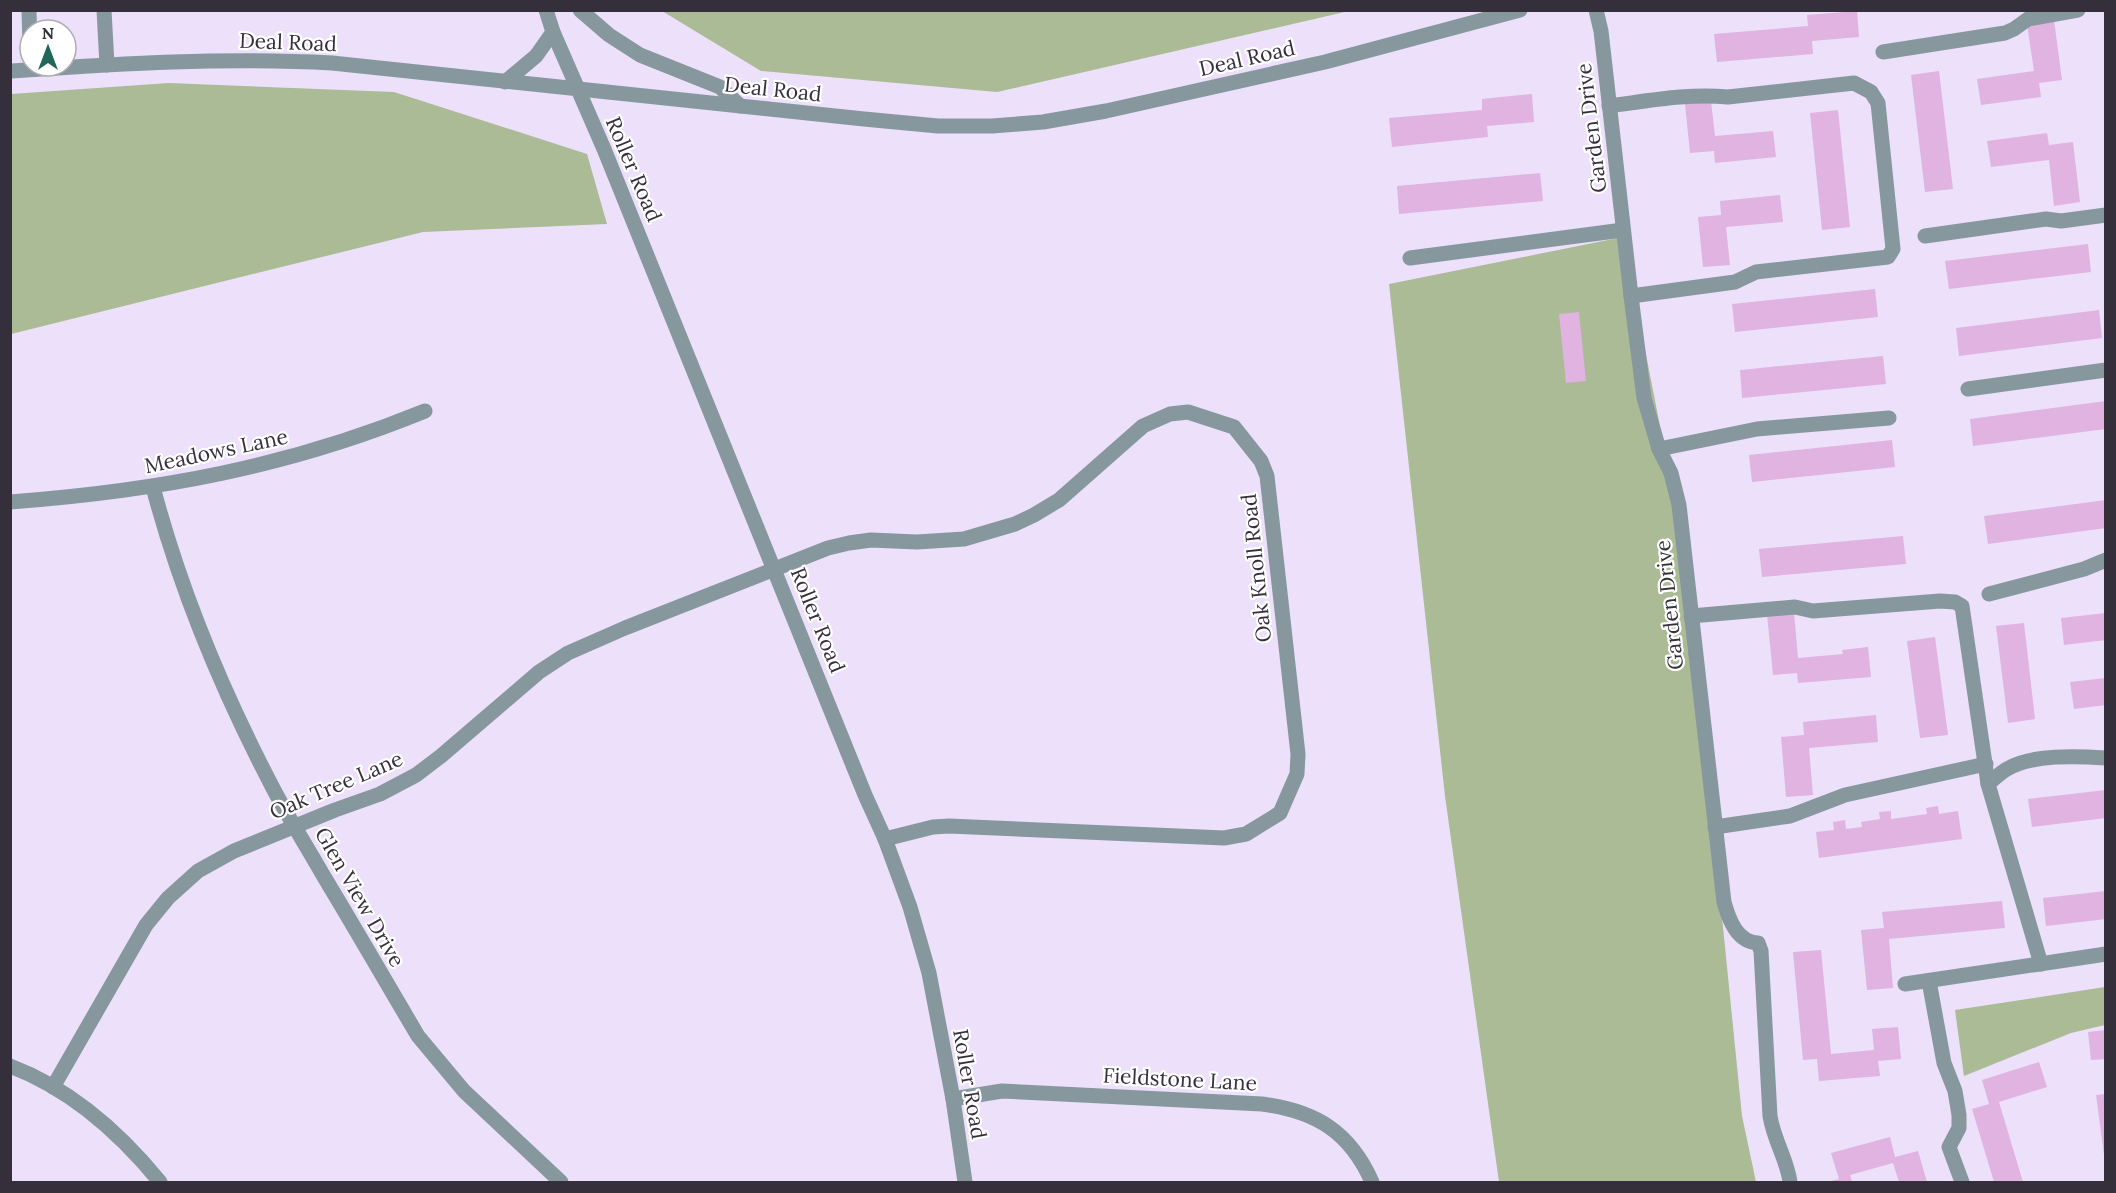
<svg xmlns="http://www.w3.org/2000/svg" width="2116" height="1193" font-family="Lora,serif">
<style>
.green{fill:#aabb96}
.building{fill:#e0b3e1}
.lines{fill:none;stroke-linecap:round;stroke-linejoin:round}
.minor{stroke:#87979e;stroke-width:15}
.labels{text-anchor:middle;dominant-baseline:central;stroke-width:4.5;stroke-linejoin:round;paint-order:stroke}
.street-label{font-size:21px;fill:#352f3c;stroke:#fff}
</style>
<rect width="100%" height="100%" fill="#ece0fb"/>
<g class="green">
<path d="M662,11H1349L997,92L761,71Z"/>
<path d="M169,83L394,92L587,154L607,224L423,232L11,334V94Z"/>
<path d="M1623,237L1686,559L1742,1116L1756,1182H1499L1445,796L1389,284Z"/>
<path d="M2105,987V1025L2071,1033L1964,1076L1955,1010Z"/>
</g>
<g class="building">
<path d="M1857,11L1859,37L1812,41L1813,54L1717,62L1714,34L1808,26L1807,15Z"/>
<path d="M2054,20L2062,80L2039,83L2041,97L1981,105L1977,79L2034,71L2027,24Z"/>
<path d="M1939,71L1953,189L1925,192L1911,75Z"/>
<path d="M1532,94L1534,122L1487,126L1488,137L1392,147L1389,118L1482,110V99Z"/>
<path d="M1711,101L1715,136L1773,131L1776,157L1715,163L1714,151L1690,153L1685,104Z"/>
<path d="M1838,110L1850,227L1822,230L1810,113Z"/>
<path d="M2047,133L2049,145L2073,142L2080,202L2054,206L2049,160L1991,167L1987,141Z"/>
<path d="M1540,173L1543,201L1399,214L1397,186Z"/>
<path d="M1780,195L1783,222L1726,227L1730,265L1703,267L1698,217L1721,215L1720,201Z"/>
<path d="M2088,244L2091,272L1949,289L1945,261Z"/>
<path d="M1875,289L1878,317L1735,332L1732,304Z"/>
<path d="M2099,310L2102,338L1959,356L1956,328Z"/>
<path d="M1579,312L1586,381L1566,383L1559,314Z"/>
<path d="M1883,356L1886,384L1742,398L1740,370Z"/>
<path d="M2106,401V429L1973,446L1970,419Z"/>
<path d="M1892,440L1895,467L1752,482L1749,455Z"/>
<path d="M2106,500V528L1988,544L1984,516Z"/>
<path d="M1903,536L1906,564L1762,577L1759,549Z"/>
<path d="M1794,612L1798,658L1843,654L1842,650L1868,647L1871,677L1798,683L1797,673L1773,675L1767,614Z"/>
<path d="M2106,613V640L2064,645L2061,618Z"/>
<path d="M2024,623L2035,719L2008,723L1996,626Z"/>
<path d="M1935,637L1948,735L1920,738L1907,641Z"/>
<path d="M2106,678V705L2074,709L2070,682Z"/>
<path d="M1876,715L1878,742L1809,748L1813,795L1786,797L1781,737L1804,735L1803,722Z"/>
<path d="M2106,790V818L2032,827L2028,799Z"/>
<path d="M1938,806L1939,814L1958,811L1962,839L1819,858L1816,832L1834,830L1833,822L1845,820L1846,829L1862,827L1861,822L1880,819L1879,812L1891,811V819L1927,814L1926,808Z"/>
<path d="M2106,891V919L2046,926L2043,898Z"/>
<path d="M2002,901L2005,928L1889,939L1893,988L1867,990L1861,930L1884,928L1882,912Z"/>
<path d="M1821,950L1831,1054L1874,1050L1872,1029L1898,1027L1901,1059L1878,1061L1880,1076L1819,1081L1817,1059L1803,1060L1793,952Z"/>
<path d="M2106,1030V1059L2091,1060L2088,1032Z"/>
<path d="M2039,1062L2047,1087L1999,1102L2023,1182H1994L1972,1109L1989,1104L1982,1080Z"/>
<path d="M2106,1094V1155H2104L2096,1095Z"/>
<path d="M1890,1137L1895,1157L1918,1151L1927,1182H1899L1893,1163L1850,1175L1852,1182H1827L1839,1179L1831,1153Z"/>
</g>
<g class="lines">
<g class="minor">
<path d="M29,10L30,46"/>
<path d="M104,10L107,65"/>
<path d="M546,10L553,32L604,149L865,795L885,839L910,907L929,973L953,1099L965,1182"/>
<path d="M580,10L609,35L640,55L720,87L740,106"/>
<path d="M1596,10L1601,31L1631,296L1644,398L1659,449L1671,473L1679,505L1724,902C1729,920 1737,942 1758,943L1761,951L1770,1116C1774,1141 1787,1159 1790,1182"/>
<path d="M1883,52L2005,33L2014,29L2028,19L2078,10"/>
<path d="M10,71C118,64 225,57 332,63L864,119L938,126H992L1043,122L1106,111L1325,62L1520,10"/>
<path d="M505,82L536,56L553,32"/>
<path d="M1609,106C1648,101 1688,93 1728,97L1854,83L1871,92L1878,103L1893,249L1888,257L1756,272L1735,282L1631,296"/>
<path d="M1925,236L2046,219L2061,221L2106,215"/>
<path d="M1410,258L1623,230"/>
<path d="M1968,389L2106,370"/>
<path d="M1659,449L1757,429L1889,418"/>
<path d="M153,487C181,593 224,695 275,792C290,820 307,847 323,875C355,928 386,982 418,1036L464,1091L561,1182"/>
<path d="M10,502C157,491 288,467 425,411"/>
<path d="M1989,594L2084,569L2106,560"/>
<path d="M1691,616L1795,607L1813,611L1940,601L1955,602L1962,606L1988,784L2041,964"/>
<path d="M1988,784C1994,779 2000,773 2007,769C2032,754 2077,756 2106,758"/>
<path d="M1715,827L1790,816L1845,795L1986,764"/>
<path d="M1929,981L1944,1063L1955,1091L1959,1115V1128L1949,1147L1962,1182"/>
<path d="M1905,984L2106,954"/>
<path d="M10,1066C71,1089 120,1133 160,1182"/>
<path d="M53,1087L146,925L168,898L198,871L234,851L335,810L380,794L416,775L441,756L539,672L568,653L625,628L828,548L849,543L871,540L917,542L964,539L1015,524L1034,515L1059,500L1143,426L1170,414L1188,412L1234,427L1261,461L1267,476L1298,754L1297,774L1280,813L1246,834L1224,838L949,826L933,827L885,839"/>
<path d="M953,1099L1002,1091L1262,1104C1316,1111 1350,1132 1372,1182"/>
</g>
</g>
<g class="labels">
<g class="street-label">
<text transform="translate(288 42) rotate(2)">Deal Road</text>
<text transform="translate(1247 58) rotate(-13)">Deal Road</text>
<text transform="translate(773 89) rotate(6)">Deal Road</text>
<text transform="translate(1591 128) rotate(-97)">Garden Drive</text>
<text transform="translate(634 169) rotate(67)">Roller Road</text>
<text transform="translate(216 451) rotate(-12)">Meadows Lane</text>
<text transform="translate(1256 568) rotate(-96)">Oak Knoll Road</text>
<text transform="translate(1669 605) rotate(-96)">Garden Drive</text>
<text transform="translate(818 620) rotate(68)">Roller Road</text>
<text transform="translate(336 785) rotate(-23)">Oak Tree Lane</text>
<text transform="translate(360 897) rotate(60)">Glen View Drive</text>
<text transform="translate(1180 1079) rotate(3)">Fieldstone Lane</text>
<text transform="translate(970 1084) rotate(80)">Roller Road</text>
</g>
</g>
<rect width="2116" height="1193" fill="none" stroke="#352f3c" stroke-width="24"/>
<g transform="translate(48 48)"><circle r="28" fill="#ffffff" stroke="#aeacb1" stroke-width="1.5"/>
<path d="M0-4.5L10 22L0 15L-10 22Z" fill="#206659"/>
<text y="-9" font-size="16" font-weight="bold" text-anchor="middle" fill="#352f3c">N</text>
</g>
</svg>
